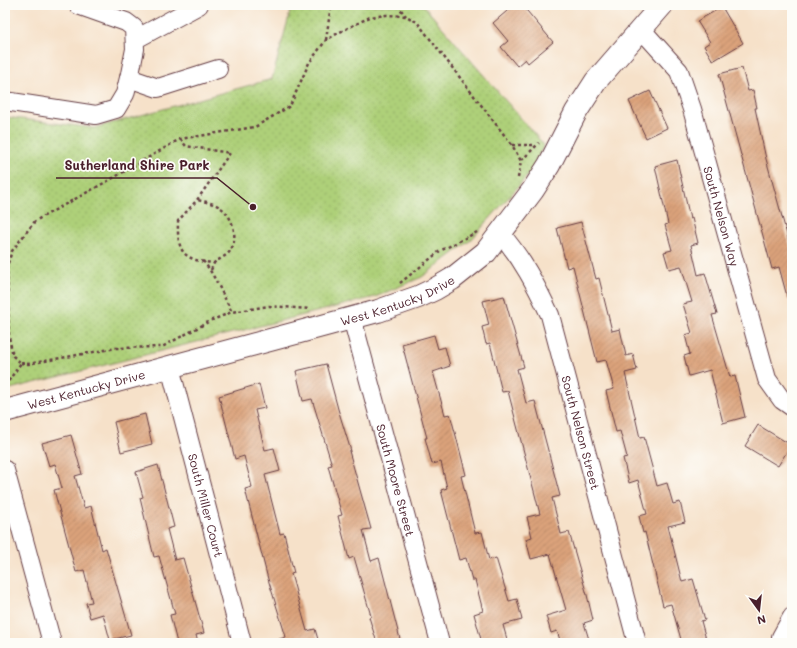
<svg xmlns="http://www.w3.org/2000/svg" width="797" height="648" font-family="Mali,sans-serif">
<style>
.park{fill:url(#park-dots);stroke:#7c7852}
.building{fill:url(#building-hatch)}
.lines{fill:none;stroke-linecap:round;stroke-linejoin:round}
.street-casing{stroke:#643c43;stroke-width:20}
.secondary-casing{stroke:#643c43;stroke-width:24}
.path{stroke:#643c43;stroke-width:2.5;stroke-dasharray:3 3;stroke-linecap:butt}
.street{stroke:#fff;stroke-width:18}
.secondary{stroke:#fff;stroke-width:22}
.labels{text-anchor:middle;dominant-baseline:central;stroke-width:3.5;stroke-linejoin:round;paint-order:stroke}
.street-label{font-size:12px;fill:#4a1f2b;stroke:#fdfcf7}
.leader{fill:none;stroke:#4a1f2b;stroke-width:1.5}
.callout-dot{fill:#4a1f2b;stroke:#fdfcf7;stroke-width:1.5}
.callout-label{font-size:13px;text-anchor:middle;font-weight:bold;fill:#4a1f2b;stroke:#fdfcf7;stroke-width:3.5;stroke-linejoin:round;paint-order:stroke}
</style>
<defs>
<pattern id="park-dots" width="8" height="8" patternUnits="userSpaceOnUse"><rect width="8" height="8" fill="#aed079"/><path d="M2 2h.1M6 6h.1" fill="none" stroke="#97b269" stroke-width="1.8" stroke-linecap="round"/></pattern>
<pattern id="building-hatch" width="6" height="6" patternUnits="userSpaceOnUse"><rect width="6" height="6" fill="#dba37b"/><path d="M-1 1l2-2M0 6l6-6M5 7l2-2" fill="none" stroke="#b48465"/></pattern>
</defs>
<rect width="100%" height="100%" fill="#fdfcf7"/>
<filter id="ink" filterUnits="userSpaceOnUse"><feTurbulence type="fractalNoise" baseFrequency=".025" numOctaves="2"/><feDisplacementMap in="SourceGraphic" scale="8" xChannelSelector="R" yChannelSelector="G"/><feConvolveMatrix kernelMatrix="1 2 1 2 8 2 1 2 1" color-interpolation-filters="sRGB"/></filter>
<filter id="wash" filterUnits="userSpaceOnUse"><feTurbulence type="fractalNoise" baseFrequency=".012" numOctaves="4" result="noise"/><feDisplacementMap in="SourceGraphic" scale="16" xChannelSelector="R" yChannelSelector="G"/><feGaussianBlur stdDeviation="0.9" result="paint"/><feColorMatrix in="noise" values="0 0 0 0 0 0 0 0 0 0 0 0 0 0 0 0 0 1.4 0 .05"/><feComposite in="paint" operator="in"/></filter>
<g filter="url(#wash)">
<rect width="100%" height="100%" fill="#f6e1c9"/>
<path class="park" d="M292,5H423L544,145L530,173L471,240L422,277L375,297L10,389L5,385V117L94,128L272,79Z"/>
<g id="blocks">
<g class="building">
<path d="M514,5H522L553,42L528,63L525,59L517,66L501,47L508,41L493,23Z"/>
<path d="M722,7L743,43L713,61L704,46L710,42L697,21Z"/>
<path d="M742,68L748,91L753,90L757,108H755L766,159L792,253V299L788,300L779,267L772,269L719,74Z"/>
<path d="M650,91L667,128L646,138L629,101Z"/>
<path d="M677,160L690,219L692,218L698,243L691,245L698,275L705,273L717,314L712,315L730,377L735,376L745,417L723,423L710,370L689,376L684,356L690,354L685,335L692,333L683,304L692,302L681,266L669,269L664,252L672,250L665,225L668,224L655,166Z"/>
<path d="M581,222L596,279L599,278L612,331L620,329L626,356L633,354L637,370L625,373L640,438L644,437L657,486L667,483L673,504L680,502L685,522L668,526L682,582L693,579L705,620L701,621L707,643H682L671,604L663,606L645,532L643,533L639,516L647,514L638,480L629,483L623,458L627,457L620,431L616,432L606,391L614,389L606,360L597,362L573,266L567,268L557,228Z"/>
<path d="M504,296L524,367L517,369L526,403L535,401L560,496L552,498L561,534L569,532L587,595L593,620L584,623L590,643H561L557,631L551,633L546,616L566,610L550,554L531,559L526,539L532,537L527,517L540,514L508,391L502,392L490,343L486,344L482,327L489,325L483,301Z"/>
<path d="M434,335L438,349L445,347L450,366L433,372L445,415L450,414L456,436L466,475L461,476L475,533L482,532L489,560L496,558L509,601L517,599L522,620L503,625L508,643H482L474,614L483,611L475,580H472L466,558L459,560L441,490L447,488L441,462L432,464L425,438H427L402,344Z"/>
<path d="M326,364L338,409L351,451H349L371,529L363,530L371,561L379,558L401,643H377L369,617L371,616L354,557L349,559L338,516L342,515L328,466L332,465L312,399L303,401L296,371Z"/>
<path d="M259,384L265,408L255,410L265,450L274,448L280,471L265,475L280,534L284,533L294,573L291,574L307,631L315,629L319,643H279V639L286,637L268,579L245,489L252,487L244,456L235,459L219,396Z"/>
<path d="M145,414L152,444L121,452L114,422Z"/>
<path d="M758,425L791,445L778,466L745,446Z"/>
<path d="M71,435L82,474L75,476L84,508L91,506L102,550L106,548L131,635L110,640L103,614L90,618L86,603L92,602L84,570L76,572L54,490L62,488L55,464L49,466L42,443Z"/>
<path d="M158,465L174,527L167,529L175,560L183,558L204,633L196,635L198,643H177L170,615L175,614L159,556L154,557L140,498L143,497L136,472Z"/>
</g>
</g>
</g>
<g filter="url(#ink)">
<use href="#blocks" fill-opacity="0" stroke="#643c43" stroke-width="1"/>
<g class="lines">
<defs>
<g id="street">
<path id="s1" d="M641,29L679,71L692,109L767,379L782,400L792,407"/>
<path d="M136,39L199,5"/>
<path d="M129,78L158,88L218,69"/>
<path d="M5,101L96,115L116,109L125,94L130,74L135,49L134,28L126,22L78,5"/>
<path id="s2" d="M500,233C522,258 536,285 550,315L637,643"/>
<path id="s3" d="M352,318L440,643"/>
<path id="s4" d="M170,367L242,643"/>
<path d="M5,470L52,643"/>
<path d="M781,643V637L792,617"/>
</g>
<g id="secondary">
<path id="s5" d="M5,411L378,311L418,297L435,289L452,279L486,252L533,190L549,165L576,112L596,81L662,5"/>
</g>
</defs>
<use href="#street" class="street-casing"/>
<use href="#secondary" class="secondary-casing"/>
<g class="path">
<path d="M397,5L406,16"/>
<path d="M326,40L331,5"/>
<path d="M180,139L186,146L230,153L197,200L178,221C177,253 183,260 214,263C219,259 227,256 230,251C239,239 233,216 221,208C215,203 205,202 197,200"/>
<path d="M512,145H535"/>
<path d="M518,178L521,161L539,143"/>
<path d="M203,261C215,275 223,296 232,312"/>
<path d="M211,270L214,263"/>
<path d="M400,283L440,251L477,232"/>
<path d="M21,363L28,364L116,348L162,347L210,321L232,312L269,306L310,309"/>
<path d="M5,386L21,363L13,356L9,337L7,266L12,251L35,221L115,177L180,139L255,127L290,106L309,63L326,40L340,32L370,17L386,15L406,16L417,22L512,145L521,161"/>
</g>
<use href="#street" class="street"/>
<use href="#secondary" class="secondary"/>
</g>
</g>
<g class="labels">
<g class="street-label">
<text stroke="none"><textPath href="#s1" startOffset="208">South Nelson Way</textPath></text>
<text stroke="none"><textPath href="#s5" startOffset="408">West Kentucky Drive</textPath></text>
<text stroke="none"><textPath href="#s5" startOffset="84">West Kentucky Drive</textPath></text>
<text stroke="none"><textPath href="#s2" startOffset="218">South Nelson Street</textPath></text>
<text stroke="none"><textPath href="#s3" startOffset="168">South Moore Street</textPath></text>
<text stroke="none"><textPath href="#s4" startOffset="143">South Miller Court</textPath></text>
</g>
</g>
<path class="leader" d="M253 207L217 178H56"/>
<circle class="callout-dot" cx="253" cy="207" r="4"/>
<g class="callout-label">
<text x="137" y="170">Sutherland Shire Park</text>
</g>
<rect width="797" height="648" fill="none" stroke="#fdfcf7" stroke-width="20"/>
<g transform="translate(759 610) rotate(165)" stroke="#fdfcf7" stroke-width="3" paint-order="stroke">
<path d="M0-3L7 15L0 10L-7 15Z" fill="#4a1f2b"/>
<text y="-6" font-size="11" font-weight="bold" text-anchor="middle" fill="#4a1f2b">N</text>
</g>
</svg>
